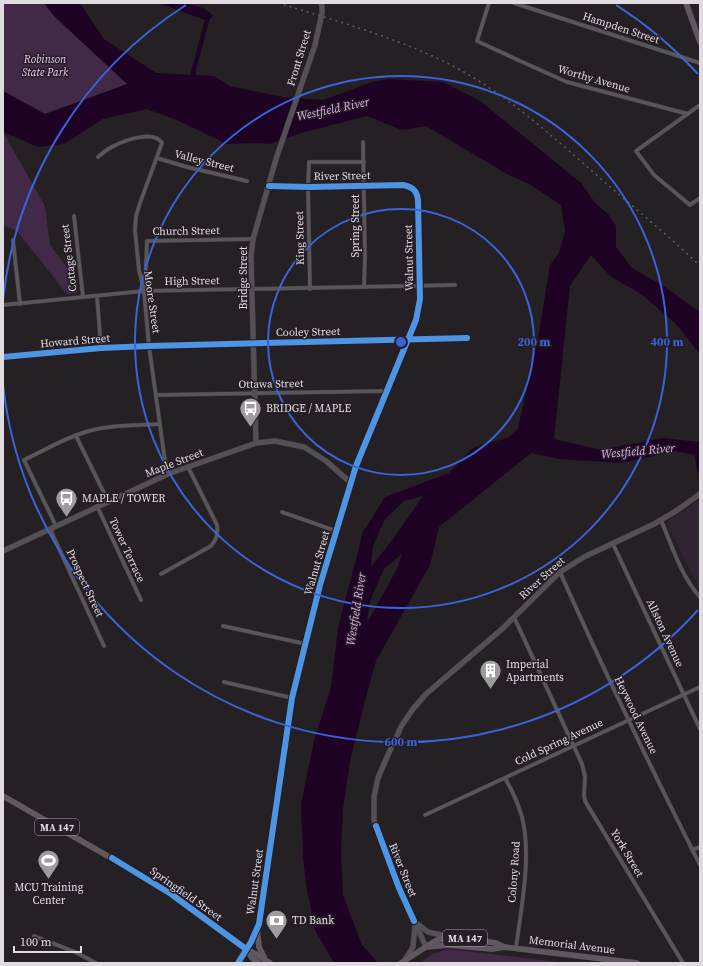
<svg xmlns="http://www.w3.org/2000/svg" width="703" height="966" font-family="'Source Serif 4',serif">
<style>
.built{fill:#2f2431}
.green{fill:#422947}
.water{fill:#1f0324;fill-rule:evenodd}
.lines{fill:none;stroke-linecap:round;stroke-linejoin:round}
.canal{stroke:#1f0324;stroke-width:4.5}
.street-casing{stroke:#3f3c3f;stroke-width:4.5}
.secondary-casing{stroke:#3f3c3f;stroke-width:6}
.primary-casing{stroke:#3f3c3f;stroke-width:6}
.street{stroke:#59565a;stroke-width:3.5}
.secondary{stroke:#545055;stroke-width:5}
.primary{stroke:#5f5860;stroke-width:5.5}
.rail{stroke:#5f5c5f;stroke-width:1.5;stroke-dasharray:2 4;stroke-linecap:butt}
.cycleway-casing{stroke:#251e26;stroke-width:8}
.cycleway{stroke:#4d94e3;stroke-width:6}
.ring{fill:none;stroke:#3a63d9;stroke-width:2}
.labels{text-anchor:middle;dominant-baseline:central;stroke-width:3;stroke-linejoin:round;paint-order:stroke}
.shield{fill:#251e26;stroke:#a8a2a9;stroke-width:1}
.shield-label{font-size:10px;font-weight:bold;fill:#e0dbe1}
.street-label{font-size:11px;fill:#e0dbe1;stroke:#251e26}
.park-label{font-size:11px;font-style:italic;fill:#f3c3fb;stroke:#251e26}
.poi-label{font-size:11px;fill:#e0dbe1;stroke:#251e26;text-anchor:start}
.water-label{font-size:12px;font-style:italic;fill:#e1a7eb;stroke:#251e26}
.centre{fill:#3a63d9;stroke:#251e26;stroke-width:2}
.ring-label{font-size:12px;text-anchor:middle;font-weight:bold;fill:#3a63d9;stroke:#251e26;stroke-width:3;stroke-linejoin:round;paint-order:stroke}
</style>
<rect width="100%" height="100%" fill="#242024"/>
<path class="built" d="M700,500V590L668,525V521Z"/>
<g class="green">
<path d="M3,3H44L54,16L128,84L45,114L3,91Z"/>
<path d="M3,132L45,206L50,245L74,277L77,293L67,294L17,231L3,225Z"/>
<path d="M448,949L567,963H419L433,954Z"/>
</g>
<g class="water">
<path d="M44,3H80L104,39L156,73L214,76L230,86L283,97L323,100L372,82L388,79L443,82L479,100L581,183L596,204L608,214L616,226V247L632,268L665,287L700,312V354L675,323L641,294L610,276L591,255L570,286L554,439L601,450L663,438L700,442V471L697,473L695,455L675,451L622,463L559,459L531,453L439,527L430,565L376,661L369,686L350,761L343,809L341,849L343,895L362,945L378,963H334L315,930L306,884L303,857L301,804L314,741L331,687L338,628L363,532L385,497L449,473L473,448L509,437L518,428L538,339L550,265L559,253L565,231L561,205L531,185L507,174L426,126L402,130L367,116L301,133L270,144L260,143L227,144L179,121L147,109L103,119L64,144L38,147L3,132V91L45,114L127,84L54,16ZM423,496L393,539L371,567L373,546L385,519L404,501ZM402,554L397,569L367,623L370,601L384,569Z"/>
<path d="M158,3C174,3 203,2 213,16L208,21Z"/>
</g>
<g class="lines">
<path class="canal" d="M196,80L193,73L207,20L206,16L205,15"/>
<defs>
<g id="street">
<path d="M489,3L477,41L518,60L567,82L688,114"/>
<path d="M514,3L700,63"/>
<path d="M700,105L636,151L654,175L690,205L700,198"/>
<path d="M363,142L365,257L364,287"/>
<path d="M98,157C103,153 108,148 114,146C125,140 154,130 162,143L140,203L136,216L135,230L139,270L144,291L149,346L164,454L168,474"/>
<path d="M157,158L187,167L247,181"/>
<path d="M74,216L83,297"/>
<path d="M13,240L20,304"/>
<path d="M310,289L308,187L309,162H364"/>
<path d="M144,290L145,287L147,241L253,239"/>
<path d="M97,296L101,348"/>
<path d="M3,305L144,291L455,285"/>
<path d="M3,357L101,348L149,346L467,338"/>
<path d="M156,395L387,391"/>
<path d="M76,436L108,501"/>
<path d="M97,506L141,600"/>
<path d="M282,512L336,531"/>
<path d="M661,520C672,546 681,576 700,597"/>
<path d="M56,526L24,460C45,450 66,437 89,431C111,425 137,425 160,424"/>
<path d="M50,529L104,646"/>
<path d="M613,544L700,729"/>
<path d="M560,572C604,671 651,768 700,865"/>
<path d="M161,574L211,546C217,539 218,534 217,525L188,467"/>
<path d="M514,617L582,764L585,777L584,795L585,801L683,963"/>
<path d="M223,626L306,644"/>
<path d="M224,682L292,698"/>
<path d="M505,778C512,790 518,803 522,817C532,856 521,908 516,948"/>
<path d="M425,815L700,687"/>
<path d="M692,850L700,847"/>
<path d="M34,936L75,952L96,963"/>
</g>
<g id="secondary">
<path d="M256,443L251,257L253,239L276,159L315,45L322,13V6L321,3"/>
<path d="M3,551L168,474L256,443L275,441L304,447L326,461L351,483"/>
<path d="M416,923L428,932L450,937"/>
<path d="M426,947L399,888L379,836L374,820V797L378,778L387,757L402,725L413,709L426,694L502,629L560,572L584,557L654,524L676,511L700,494"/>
<path d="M404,961L413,947L415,926"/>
<path d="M238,963L251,942L259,924L292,698L320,585L356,466L416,320L420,299L418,200C417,191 413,187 403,185L310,187L269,186"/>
</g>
<g id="primary">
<path d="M686,3L700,42"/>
<path d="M3,796L146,878L171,894L246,949L256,954L270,963"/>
<path d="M257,928L259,947L264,957"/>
<path d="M426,947L448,945L492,949L504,947L637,963"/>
<path d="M246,949L252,958L259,963"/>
<path d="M401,963L435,941L445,938H463L496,943L504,947"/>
</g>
</defs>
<use href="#street" class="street-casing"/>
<use href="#secondary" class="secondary-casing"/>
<use href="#primary" class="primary-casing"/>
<use href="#street" class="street"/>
<use href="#secondary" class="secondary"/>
<use href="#primary" class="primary"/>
<path class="rail" d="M278,3C336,21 396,37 451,65C507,94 553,137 600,178C633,207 668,235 700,266"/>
<defs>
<g id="cycleway">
<path d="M3,357L101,348L149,346L467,338"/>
<path d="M376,826L399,888L414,921"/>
<path d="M112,858L171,894L246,949"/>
<path d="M238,963L251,942L259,924L292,698L320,585L356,466L416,320L420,299L418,200C417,191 413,187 403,185L310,187L269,186"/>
</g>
</defs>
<use href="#cycleway" class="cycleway-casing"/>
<use href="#cycleway" class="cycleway"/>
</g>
<g class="ring">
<circle cx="401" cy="342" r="133"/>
<circle cx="401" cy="342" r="266"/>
<path d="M698 610A400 400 0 0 1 3 384M3 300A400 400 0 0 1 186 5M616 5A400 400 0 0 1 698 74"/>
</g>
<defs>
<symbol id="bus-pin" viewBox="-11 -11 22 30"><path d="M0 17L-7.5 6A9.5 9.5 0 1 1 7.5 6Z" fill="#9e9a9f" stroke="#251e26"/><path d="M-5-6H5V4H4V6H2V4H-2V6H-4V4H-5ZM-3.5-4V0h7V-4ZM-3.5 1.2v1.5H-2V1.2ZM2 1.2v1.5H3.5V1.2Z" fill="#fff"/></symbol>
<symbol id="building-pin" viewBox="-11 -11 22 30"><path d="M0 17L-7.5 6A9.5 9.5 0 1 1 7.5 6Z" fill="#9e9a9f" stroke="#251e26"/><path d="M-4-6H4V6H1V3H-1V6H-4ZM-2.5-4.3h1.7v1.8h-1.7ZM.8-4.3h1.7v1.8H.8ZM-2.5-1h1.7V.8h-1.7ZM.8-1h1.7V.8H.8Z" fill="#fff"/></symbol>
<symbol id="stadium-pin" viewBox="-11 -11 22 30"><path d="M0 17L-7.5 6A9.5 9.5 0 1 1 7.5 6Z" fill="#9e9a9f" stroke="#251e26"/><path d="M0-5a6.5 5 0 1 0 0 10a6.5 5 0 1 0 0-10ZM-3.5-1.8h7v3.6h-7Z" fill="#fff"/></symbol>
<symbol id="bank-pin" viewBox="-11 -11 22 30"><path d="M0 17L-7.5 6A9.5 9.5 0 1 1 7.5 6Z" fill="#9e9a9f" stroke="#251e26"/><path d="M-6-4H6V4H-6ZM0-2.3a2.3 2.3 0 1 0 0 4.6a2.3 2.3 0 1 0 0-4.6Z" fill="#fff"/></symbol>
</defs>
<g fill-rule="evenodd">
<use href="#bus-pin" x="238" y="396" width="25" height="34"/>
<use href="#bus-pin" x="54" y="486" width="25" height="34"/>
<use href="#building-pin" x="478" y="658" width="25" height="34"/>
<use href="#stadium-pin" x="36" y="848" width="25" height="34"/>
<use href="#bank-pin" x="264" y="908" width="25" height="34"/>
</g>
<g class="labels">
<g class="shield">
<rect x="35" y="819" width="44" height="16" rx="3"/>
<rect x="443" y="930" width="44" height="16" rx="3"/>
</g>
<g class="shield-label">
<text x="57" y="827">MA 147</text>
<text x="465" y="938">MA 147</text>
</g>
<g class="street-label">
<text transform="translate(621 28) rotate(18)">Hampden Street</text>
<text transform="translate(299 58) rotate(-73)">Front Street</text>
<text transform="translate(594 79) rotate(16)">Worthy Avenue</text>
<text transform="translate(204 161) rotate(14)">Valley Street</text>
<text transform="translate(342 176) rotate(-1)">River Street</text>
<text transform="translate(355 226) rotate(-90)">Spring Street</text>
<text transform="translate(186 231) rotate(-1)">Church Street</text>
<text transform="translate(300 238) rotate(-91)">King Street</text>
<text transform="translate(69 258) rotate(-97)">Cottage Street</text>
<text transform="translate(409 258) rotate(-91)">Walnut Street</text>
<text transform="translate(243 278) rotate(-90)">Bridge Street</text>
<text transform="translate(192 281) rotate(-1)">High Street</text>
<text transform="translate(152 302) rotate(82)">Moore Street</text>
<text transform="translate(308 332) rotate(-1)">Cooley Street</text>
<text transform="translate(75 341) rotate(-5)">Howard Street</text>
<text transform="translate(271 384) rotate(-1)">Ottawa Street</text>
<text transform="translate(174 463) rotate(-21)">Maple Street</text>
<text transform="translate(127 550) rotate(65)">Tower Terrace</text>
<text transform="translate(317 563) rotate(-74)">Walnut Street</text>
<text transform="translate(542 578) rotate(-42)">River Street</text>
<text transform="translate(85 583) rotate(65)">Prospect Street</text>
<text transform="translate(665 633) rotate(65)">Allston Avenue</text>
<text transform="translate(636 715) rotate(64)">Heywood Avenue</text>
<text transform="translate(559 742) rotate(-25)">Cold Spring Avenue</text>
<text transform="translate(627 853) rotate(59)">York Street</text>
<text transform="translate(403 870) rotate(68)">River Street</text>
<text transform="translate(514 872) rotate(-86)">Colony Road</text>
<text transform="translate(255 882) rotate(-82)">Walnut Street</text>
<text transform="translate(186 894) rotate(35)">Springfield Street</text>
<text transform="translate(572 945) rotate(7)">Memorial Avenue</text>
</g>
<g class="park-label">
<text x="45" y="59">Robinson<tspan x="45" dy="13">State Park</tspan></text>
</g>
<g class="poi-label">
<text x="266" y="408">BRIDGE / MAPLE</text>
<text x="82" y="498">MAPLE / TOWER</text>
<text x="506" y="664">Imperial<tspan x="506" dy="13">Apartments</tspan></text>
<text x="49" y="887" text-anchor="middle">MCU Training<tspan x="49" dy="13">Center</tspan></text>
<text x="292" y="920">TD Bank</text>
</g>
<g class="water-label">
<text transform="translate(333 109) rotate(-12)">Westfield River</text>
<text transform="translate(638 451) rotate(-5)">Westfield River</text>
<text transform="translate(356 609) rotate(-81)">Westfield River</text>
</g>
</g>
<circle cx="401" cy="342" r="6" class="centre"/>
<g class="ring-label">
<text x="534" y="346">200 m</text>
<text x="667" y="346">400 m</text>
<text x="401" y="746">600 m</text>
</g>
<rect width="703" height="966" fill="none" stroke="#e0dbe1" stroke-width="8"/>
<path d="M14 946v6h67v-6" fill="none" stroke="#e0dbe1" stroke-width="2"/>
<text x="20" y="946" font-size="12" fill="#e0dbe1" stroke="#251e26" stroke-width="3" paint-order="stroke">100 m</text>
</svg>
